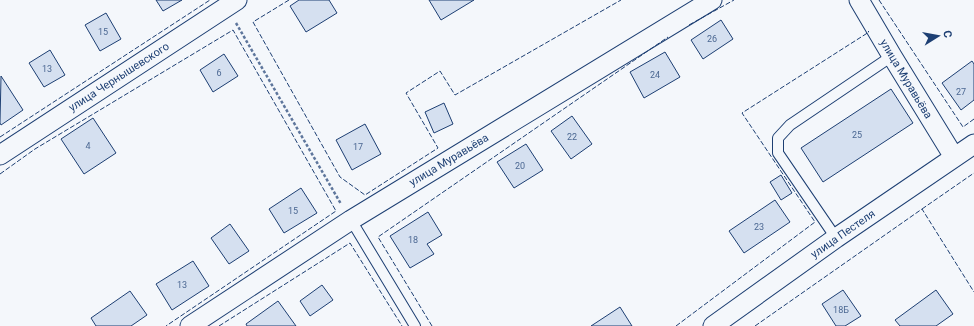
<svg xmlns="http://www.w3.org/2000/svg" width="974" height="326" font-family="Roboto,sans-serif">
<style>
.building{fill:#d5e0f0;stroke:#1d3f73}
.lines{fill:none;stroke-linecap:round;stroke-linejoin:round}
.service-casing{stroke:#1d3f73;stroke-width:12}
.minor-casing{stroke:#1d3f73;stroke-width:21}
.path{stroke:#5e769c;stroke-width:2.5;stroke-dasharray:3 2;stroke-linecap:butt}
.service{stroke:#f4f7fb;stroke-width:10}
.minor{stroke:#f4f7fb;stroke-width:19}
.fence{stroke:#1d3f73;stroke-width:1;stroke-dasharray:5 2;stroke-linecap:butt}
.labels{text-anchor:middle;dominant-baseline:central;stroke-width:3;stroke-linejoin:round;paint-order:stroke}
.number-label{font-size:9px;fill:#4b6792}
.street-label{font-size:11px;fill:#1d3f73;stroke:#f4f7fb}
</style>
<rect width="100%" height="100%" fill="#f4f7fb"/>
<g class="building">
<path d="M156,0H182L163,11Z"/>
<path d="M299,0H329L337,13L306,32L290,6Z"/>
<path d="M429,0H474L441,20Z"/>
<path d="M106,13L121,39L100,51L85,25Z"/>
<path d="M721,20L733,39L703,59L691,40Z"/>
<path d="M50,50L65,75L44,87L29,63Z"/>
<path d="M665,52L680,77L644,98L630,72Z"/>
<path d="M224,54L238,76L213,92L200,70Z"/>
<path d="M972,61L974,64V100L961,110L942,83Z"/>
<path d="M1,76L23,110L1,125L0,123Z"/>
<path d="M891,89L913,123L823,182L801,148Z"/>
<path d="M444,103L453,124L434,133L425,112Z"/>
<path d="M572,116L592,144L571,159L551,131Z"/>
<path d="M93,118L116,153L84,174L61,139Z"/>
<path d="M365,124L381,154L352,170L336,140Z"/>
<path d="M526,144L543,170L514,188L497,162Z"/>
<path d="M781,175L792,193L781,200L770,182Z"/>
<path d="M301,188L317,213L284,233L269,209Z"/>
<path d="M775,200L790,222L744,253L729,231Z"/>
<path d="M428,212L442,235L427,244L434,254L410,268L390,236Z"/>
<path d="M230,224L249,251L229,264L211,238Z"/>
<path d="M193,261L209,286L172,310L156,284Z"/>
<path d="M322,285L333,300L310,316L300,301Z"/>
<path d="M843,290L861,316L845,326H836L822,304Z"/>
<path d="M936,290L953,314L936,326H900L895,320Z"/>
<path d="M130,291L147,315L131,326H96L91,318Z"/>
<path d="M278,301L296,326H247L246,324Z"/>
<path d="M620,307L632,326H591Z"/>
</g>
<g class="lines">
<defs>
<g id="service">
<path d="M351,220L415,326"/>
<path d="M836,238L778,153V138L790,125L892,56"/>
</g>
<g id="minor">
<path d="M859,0L892,56L954,157"/>
<path d="M0,155L237,0"/>
<path d="M190,326L351,220L712,0"/>
<path d="M713,326L836,238L974,144"/>
</g>
</defs>
<use href="#service" class="service-casing"/>
<use href="#minor" class="minor-casing"/>
<path class="path" d="M236,23L341,204"/>
<use href="#service" class="service"/>
<use href="#minor" class="minor"/>
<g class="fence">
<path d="M289,0L253,22L340,177L365,195L438,148L406,93L440,71L455,95L621,0"/>
<path d="M879,0L963,127L974,119"/>
<path d="M689,25L734,0"/>
<path d="M0,137L210,0"/>
<path d="M0,174L35,149L233,30L336,211L166,326"/>
<path d="M922,209L974,173"/>
<path d="M219,326L350,243L402,326"/>
<path d="M432,326L378,237L668,37"/>
<path d="M676,326L815,222L742,113L869,32L868,31"/>
<path d="M755,326L922,209L974,292"/>
</g>
</g>
<g class="labels">
<g class="number-label">
<text x="103" y="32">15</text>
<text x="712" y="39">26</text>
<text x="47" y="69">13</text>
<text x="219" y="73">6</text>
<text x="655" y="75">24</text>
<text x="961" y="92">27</text>
<text x="857" y="135">25</text>
<text x="572" y="137">22</text>
<text x="88" y="146">4</text>
<text x="358" y="147">17</text>
<text x="520" y="166">20</text>
<text x="293" y="211">15</text>
<text x="759" y="227">23</text>
<text x="413" y="240">18</text>
<text x="182" y="285">13</text>
<text x="841" y="310">18Б</text>
</g>
<g class="street-label">
<text transform="translate(119 77) rotate(-33)">улица Чернышевского</text>
<text transform="translate(906 79) rotate(59)">улица Муравьёва</text>
<text transform="translate(449 160) rotate(-31)">улица Муравьёва</text>
<text transform="translate(843 234) rotate(-35)">улица Пестеля</text>
</g>
</g>
<g transform="translate(938 36) rotate(79)" stroke="#f4f7fb" stroke-width="3" paint-order="stroke">
<path d="M0-3L7 15L0 10L-7 15Z" fill="#1d3f73"/>
<text y="-6" font-size="11" font-weight="bold" text-anchor="middle" fill="#1d3f73">С</text>
</g>
</svg>
